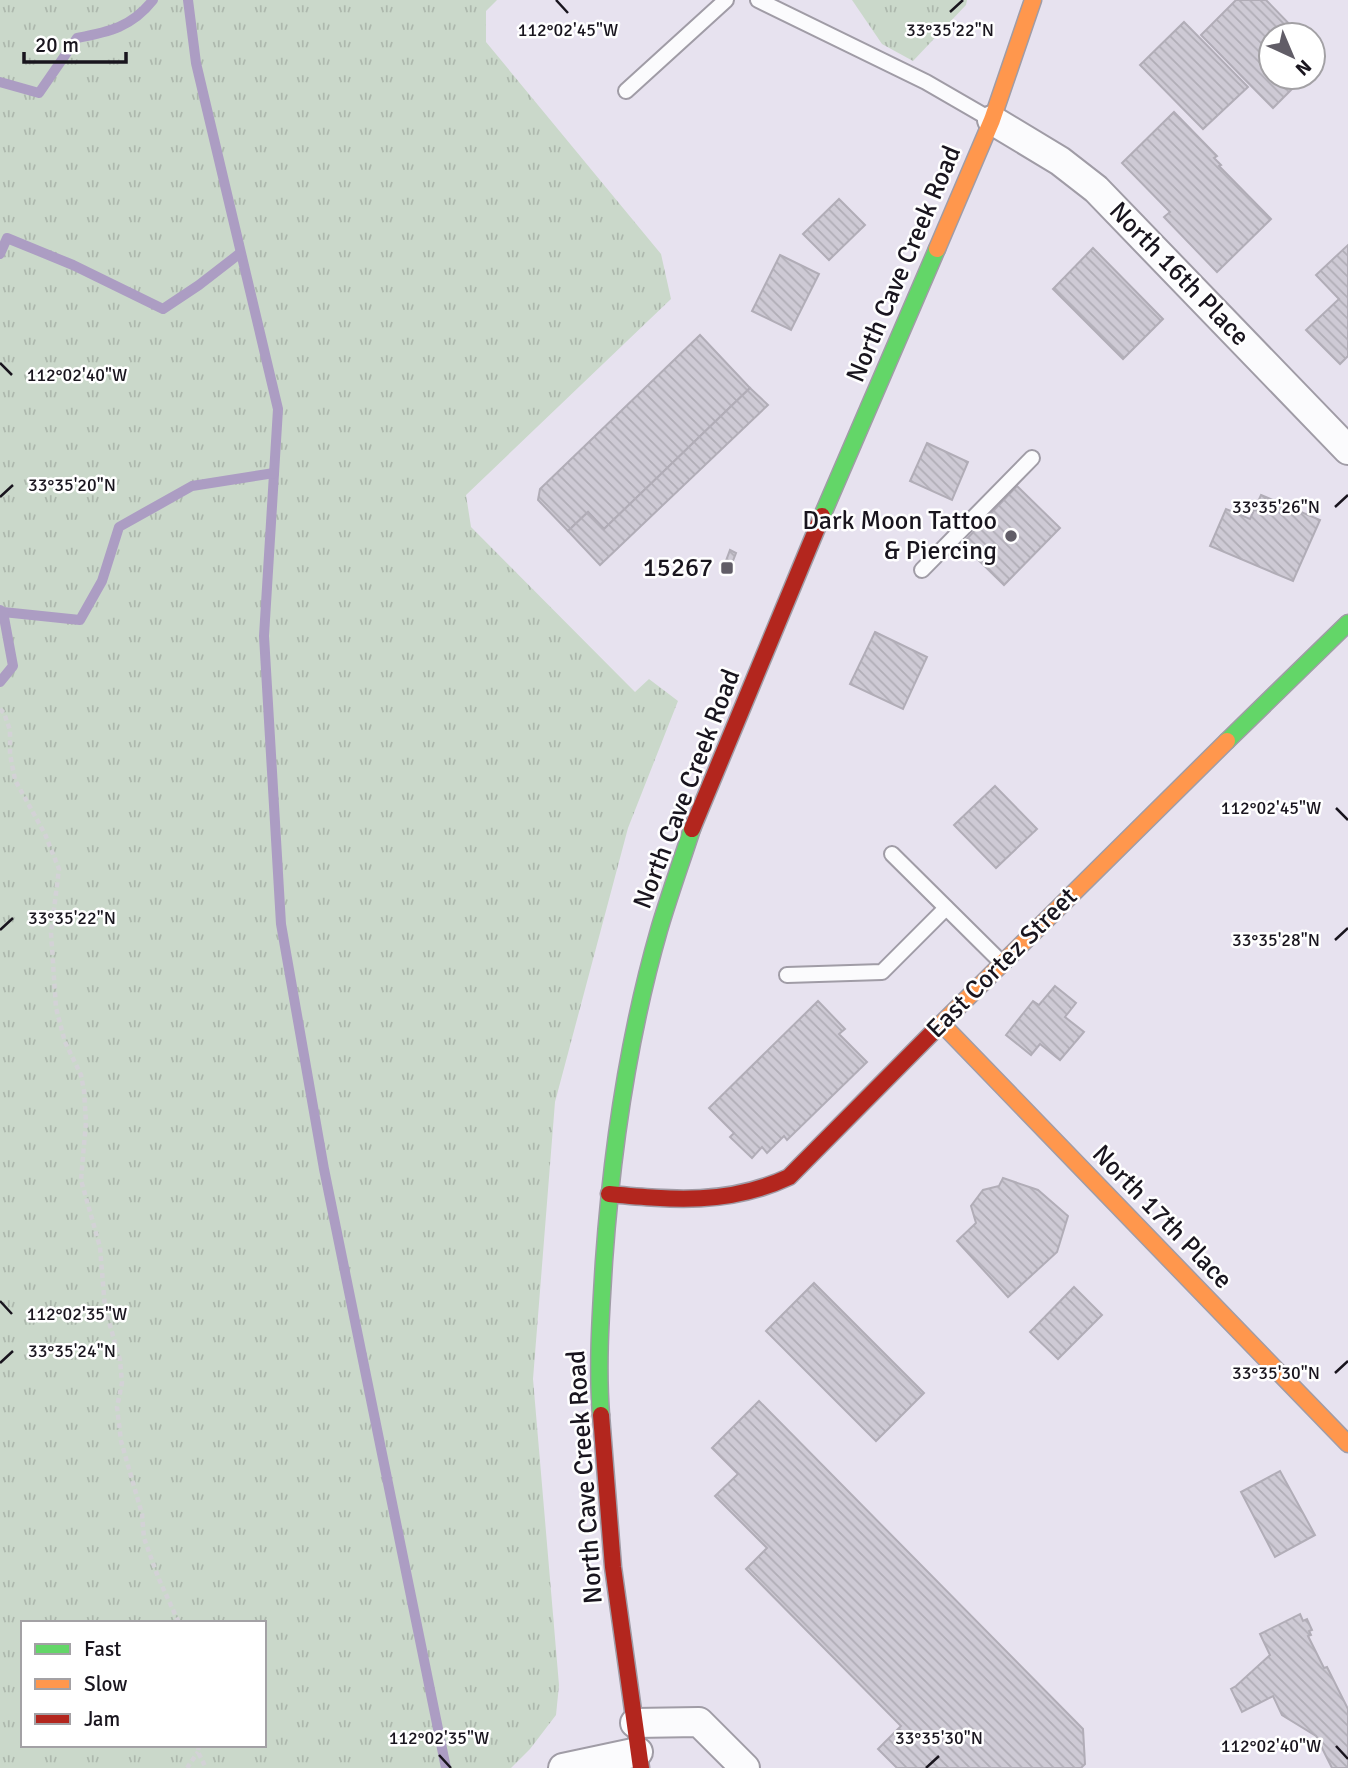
<svg xmlns="http://www.w3.org/2000/svg" width="1348" height="1768" font-family="Signika,sans-serif">
<style>
.grass{fill:url(#grass-tufts);fill-rule:evenodd}
.lines{fill:none;stroke-linecap:round;stroke-linejoin:round}
.stream{stroke:#ac9dc3;stroke-width:10}
.building{fill:url(#building-back-hatch);stroke:#b1adb7;stroke-width:2}
.lane-casing{stroke:#a09ca6;stroke-width:18}
.street-casing{stroke:#a09ca6;stroke-width:32}
.fast-casing{stroke:#a09ca6;stroke-width:19}
.slow-casing{stroke:#a09ca6;stroke-width:19}
.jam-casing{stroke:#a09ca6;stroke-width:19}
.path{stroke:#d3d2d6;stroke-width:4.5;stroke-dasharray:5 3.5;stroke-linecap:butt}
.lane{stroke:#fbfbfd;stroke-width:14}
.street{stroke:#fbfbfd;stroke-width:28}
.fast{stroke:#63d668;stroke-width:16}
.slow{stroke:#ff974d;stroke-width:16}
.jam{stroke:#b3261e;stroke-width:16}
.ticks{fill:none;stroke:#19151e;stroke-width:2.5}
.poi-dot{fill:#615d67;stroke:#fff;stroke-width:2.5}
.labels{text-anchor:middle;dominant-baseline:central;stroke-width:5;stroke-linejoin:round;paint-order:stroke}
.street-label{font-size:26px;fill:#19151e;stroke:#fff}
.poi-label{font-size:26px;fill:#19151e;stroke:#fff;text-anchor:end}
.ticks-label{font-size:18px;text-anchor:middle;fill:#19151e;stroke:#fff;stroke-width:5;stroke-linejoin:round;paint-order:stroke}
</style>
<defs>
<pattern id="grass-tufts" width="24" height="20" patternUnits="userSpaceOnUse" patternTransform="scale(1.75)"><rect width="24" height="20" fill="#cad8ca"/><path d="M3 7l-1-3M5 7V3M7 7l1-3M15 17l-1-3M17 17v-4M19 17l1-3" fill="none" stroke="#adb8ad"/></pattern>
<pattern id="building-back-hatch" width="6" height="6" patternUnits="userSpaceOnUse" patternTransform="scale(1.75)"><rect width="6" height="6" fill="#cecad5"/><path d="M-1 5l2 2M0 0l6 6M5-1l2 2" fill="none" stroke="#b0adb6"/></pattern>
</defs>
<rect width="100%" height="100%" fill="#e7e2ef"/>
<g class="grass">
<path d="M0,0H497L486,11V42L661,254L671,299L466,495L471,527L635,692L649,679L678,701L628,828L555,1102L533,1379L559,1685L556,1715L530,1749L511,1768H0ZM23,1623H264V1745H23Z"/>
<path d="M852,0H967L966,5L913,61L882,44Z"/>
</g>
<g class="lines">
<g class="stream">
<path d="M188,0L196,63L278,409L264,636L281,924L324,1169L446,1768"/>
<path d="M0,82L39,93L77,38C109,32 132,27 153,0"/>
<path d="M0,254L7,238L73,265L163,309L199,285L239,254"/>
<path d="M0,610L3,612L80,620L102,581L119,527L192,486L274,473"/>
<path d="M0,682L13,666L3,612"/>
</g>
</g>
<g class="building">
<path d="M1236,0H1266L1300,35H1271V77H1304L1273,108L1201,35Z"/>
<path d="M1184,22L1248,87L1203,129L1140,65Z"/>
<path d="M1313,48L1323,59L1313,69Z"/>
<path d="M1174,112L1217,156L1214,158L1221,165L1219,166L1271,219L1217,272L1164,217L1170,212L1122,163Z"/>
<path d="M839,199L865,225L829,260L803,234Z"/>
<path d="M1348,245V356L1340,364L1306,330L1339,299L1316,275Z"/>
<path d="M1093,248L1163,319L1123,359L1053,289Z"/>
<path d="M780,255L819,274L791,330L752,311Z"/>
<path d="M700,335L750,388L604,529L588,512L568,531L538,500L540,489Z"/>
<path d="M750,388L768,405L600,565L568,531L588,512L604,529Z"/>
<path d="M927,443L968,462L952,500L910,481Z"/>
<path d="M1017,486L1060,528L1004,585L962,544Z"/>
<path d="M1261,495L1320,520L1293,581L1210,546L1226,509L1250,519Z"/>
<path d="M730,550L736,553L729,571L723,569Z"/>
<path d="M875,632L927,657L903,709L850,684Z"/>
<path d="M995,786L1037,829L996,868L954,825Z"/>
<path d="M1055,986L1076,1003L1065,1017L1084,1032L1060,1060L1040,1044L1031,1055L1006,1035L1033,1001L1039,1005Z"/>
<path d="M818,1001L845,1029L839,1034L867,1062L787,1140L784,1136L767,1153L762,1147L752,1158L730,1137L734,1133L709,1108Z"/>
<path d="M1003,1178L1038,1190L1068,1216L1057,1252L1008,1297L957,1241L976,1223L971,1206L983,1190L999,1186Z"/>
<path d="M814,1283L924,1393L876,1441L766,1331Z"/>
<path d="M1074,1287L1102,1315L1058,1359L1030,1332Z"/>
<path d="M759,1401L1083,1729L1085,1764L1081,1768H897L878,1749L901,1726L746,1569L767,1548L715,1496L738,1474L712,1448Z"/>
<path d="M1280,1471L1315,1535L1275,1557L1241,1492Z"/>
<path d="M1300,1614L1303,1621L1307,1619L1312,1630L1309,1631L1311,1635L1308,1636L1324,1668L1327,1667L1348,1709V1768H1332L1316,1736L1282,1715L1273,1696L1242,1712L1231,1689L1236,1686L1270,1655L1260,1634Z"/>
</g>
<g class="lines">
<defs>
<g id="lane">
<path d="M758,0L926,82L990,119"/>
<path d="M626,91L726,0"/>
<path d="M922,570L1032,458"/>
<path d="M892,854L1001,962"/>
<path d="M787,975L882,972L946,908"/>
</g>
<g id="street">
<path d="M992,120L1060,161L1096,189L1348,450"/>
<path d="M635,1723L699,1722L745,1768"/>
<path d="M563,1768L638,1752"/>
</g>
<g id="fast">
<path d="M822,516L937,249"/>
<path d="M1227,741L1348,623"/>
<path d="M601,1415C597,1363 601,1312 604,1261C612,1149 628,1038 659,930C669,896 681,863 692,829"/>
</g>
<g id="slow">
<path d="M937,249L992,120L1033,0"/>
<path d="M942,1024L1348,1444"/>
<path d="M933,1032L1227,741"/>
</g>
<g id="jam">
<path d="M692,829L822,516"/>
<path d="M609,1194C673,1200 729,1205 789,1177L933,1032"/>
<path d="M601,1415L613,1567L641,1768"/>
</g>
</defs>
<use href="#lane" class="lane-casing"/>
<use href="#street" class="street-casing"/>
<use href="#fast" class="fast-casing"/>
<use href="#slow" class="slow-casing"/>
<use href="#jam" class="jam-casing"/>
<g class="path">
<path d="M0,709L4,713L10,730V754L15,780L45,834L59,869L51,933L56,1008L65,1042L81,1075L84,1091L86,1122L81,1180L100,1247L105,1308L120,1360L122,1383L117,1407L121,1441L142,1514L144,1538L158,1577L179,1623"/>
<path d="M199,1745L198,1752L206,1768"/>
<path d="M187,1768L198,1752"/>
</g>
<use href="#lane" class="lane"/>
<use href="#street" class="street"/>
<use href="#fast" class="fast"/>
<use href="#slow" class="slow"/>
<use href="#jam" class="jam"/>
</g>
<path class="ticks" d="M556,0L568,13M950,12L963,0M0,363L12,375M0,497L13,485M1335,507L1348,495M1336,808L1348,820M0,930L13,918M1335,940L1348,928M0,1301L12,1314M0,1363L13,1351M1335,1373L1348,1361M1336,1746L1348,1759M439,1755L451,1768M926,1768L939,1756"/>
<g class="poi-dot">
<circle cx="1011" cy="536" r="7"/>
<rect x="720" y="561" width="14" height="14" rx="3.5"/>
</g>
<g class="labels">
<g class="street-label">
<text transform="translate(904 264) rotate(-67)">North Cave Creek Road</text>
<text transform="translate(1179 274) rotate(46)">North 16th Place</text>
<text transform="translate(687 789) rotate(-69)">North Cave Creek Road</text>
<text transform="translate(1002 963) rotate(-45)">East Cortez Street</text>
<text transform="translate(1162 1217) rotate(46)">North 17th Place</text>
<text transform="translate(585 1477) rotate(-94)">North Cave Creek Road</text>
</g>
<g class="poi-label">
<text x="997" y="521">Dark Moon Tattoo<tspan x="997" dy="30">&amp; Piercing</tspan></text>
<text x="713" y="568">15267</text>
</g>
</g>
<g class="ticks-label">
<text x="950" y="36">33°35'22"N</text>
<text x="568" y="36">112°02'45"W</text>
<text x="77" y="381">112°02'40"W</text>
<text x="72" y="491">33°35'20"N</text>
<text x="1276" y="513">33°35'26"N</text>
<text x="1271" y="814">112°02'45"W</text>
<text x="72" y="924">33°35'22"N</text>
<text x="1276" y="946">33°35'28"N</text>
<text x="77" y="1320">112°02'35"W</text>
<text x="72" y="1357">33°35'24"N</text>
<text x="1276" y="1379">33°35'30"N</text>
<text x="439" y="1744">112°02'35"W</text>
<text x="939" y="1744">33°35'30"N</text>
<text x="1271" y="1752">112°02'40"W</text>
</g>
<rect x="21" y="1621" width="245" height="126" fill="#ffffff" stroke="#a3a1a5" stroke-width="2"/>
<rect x="35" y="1644" width="35" height="10" fill="#63d668" stroke="#a3a1a5" stroke-width="2"/>
<text x="84" y="1656" font-size="21" fill="#19151e">Fast</text>
<rect x="35" y="1679" width="35" height="10" fill="#ff974d" stroke="#a3a1a5" stroke-width="2"/>
<text x="84" y="1691" font-size="21" fill="#19151e">Slow</text>
<rect x="35" y="1714" width="35" height="10" fill="#b3261e" stroke="#a3a1a5" stroke-width="2"/>
<text x="84" y="1726" font-size="21" fill="#19151e">Jam</text>
<g transform="translate(1292 56) rotate(136)"><circle r="33" fill="#ffffff" stroke="#a3a1a5" stroke-width="2"/>
<path d="M0-5L12 26L0 18L-12 26Z" fill="#615d67"/>
<text y="-10" font-size="19" font-weight="bold" text-anchor="middle" fill="#19151e">N</text>
</g>
<path d="M24 52v10h102v-10" fill="none" stroke="#19151e" stroke-width="3.5"/>
<text x="35" y="52" font-size="21" fill="#19151e" stroke="#ffffff" stroke-width="5" paint-order="stroke">20 m</text>
</svg>
